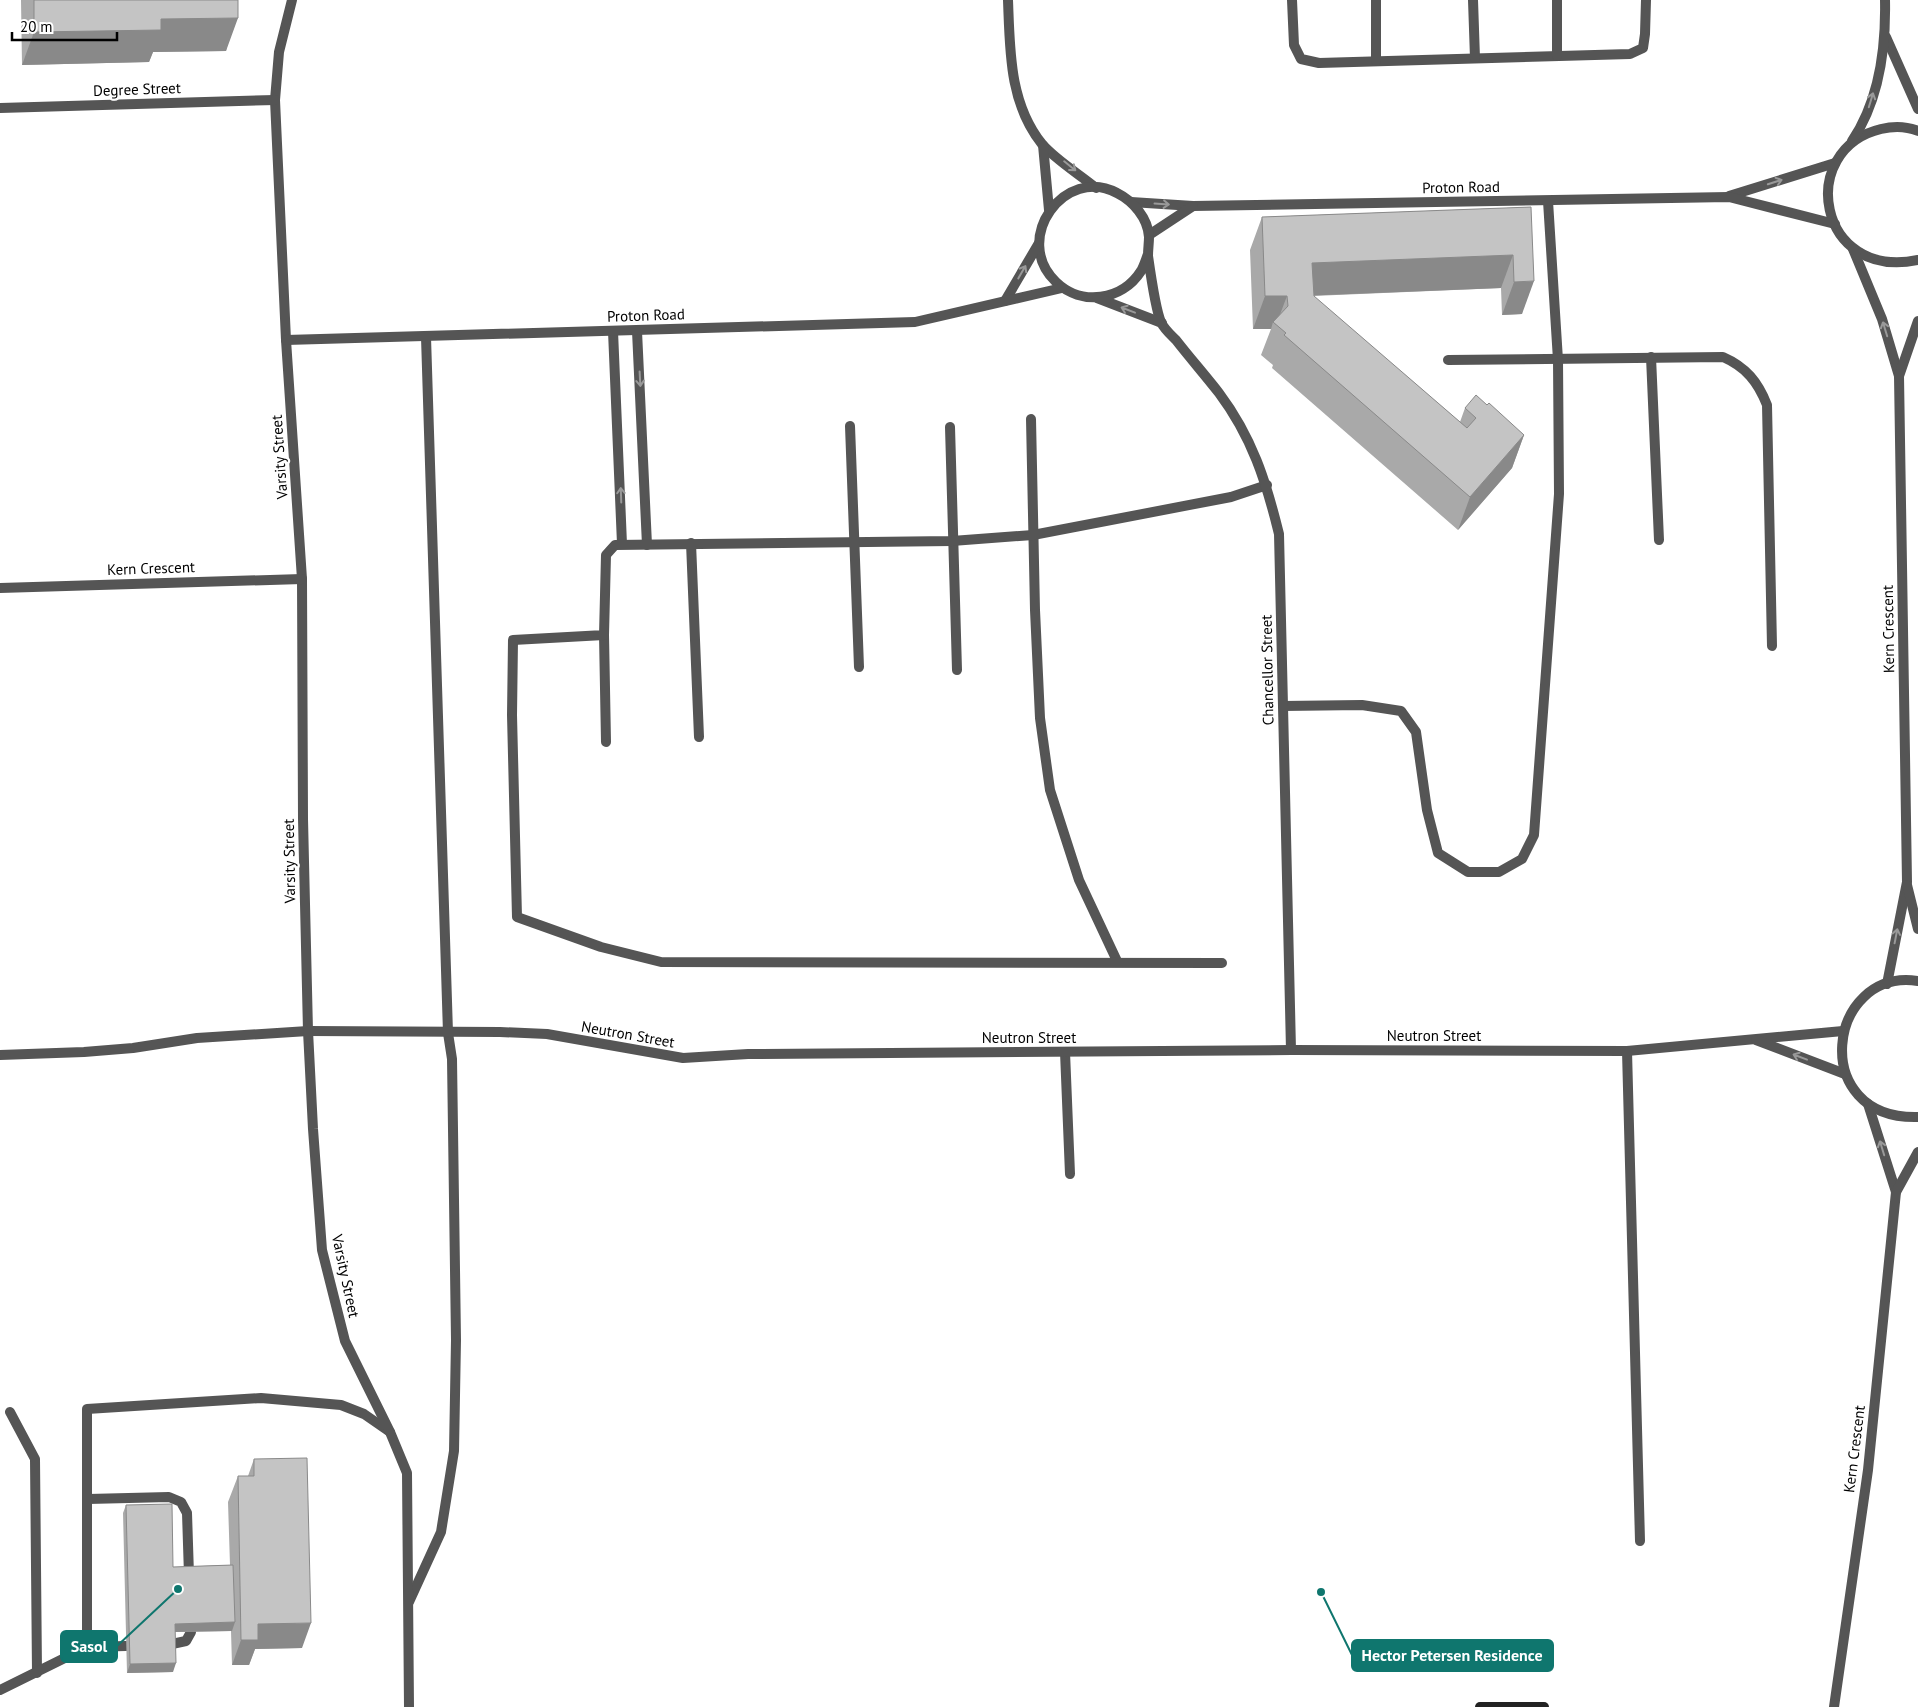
<svg xmlns="http://www.w3.org/2000/svg" width="1918" height="1707" font-family="'PT Sans',sans-serif">
<style>
.lines{fill:none;stroke-linecap:round;stroke-linejoin:round}
.lane{stroke:#555;stroke-width:10}
.street{stroke:#555;stroke-width:10}
.secondary{stroke:#222;stroke-width:10}
.wall{fill:#a9a9a9}
.shaded-wall{fill:#898989}
.building{fill:#c4c4c4;stroke:#898989}
.oneway{stroke:#999}
.labels{text-anchor:middle;dominant-baseline:central;stroke-width:4.5;stroke-linejoin:round;paint-order:stroke}
.street-label{font-size:15px;fill:#000;stroke:#fff}
.leader{fill:none;stroke:#0f766e;stroke-width:2}
.callout-dot{fill:#0f766e;stroke:#fff;stroke-width:2}
.callout{fill:#0f766e;stroke:#0f766e;stroke-width:2}
.callout-label{font-size:16px;text-anchor:middle;font-weight:bold;fill:#fff}
</style>
<rect width="100%" height="100%" fill="#fff"/>
<g class="lines">
<g class="lane">
<path d="M613,331L622,544"/>
<path d="M637,331L647,545"/>
<path d="M1651,357L1659,540"/>
<path d="M1448,360L1723,357C1746,367 1758,382 1767,405L1772,646"/>
<path d="M1031,419L1035,610L1040,718L1050,790L1079,880L1117,961"/>
<path d="M850,426L859,667"/>
<path d="M950,427L957,670"/>
<path d="M691,543L699,737"/>
<path d="M604,635L606,742"/>
<path d="M1283,706L1362,705L1401,711L1416,732L1427,810L1438,853L1468,872H1499L1522,859L1534,835L1559,494L1558,360L1548,201"/>
<path d="M1222,963L661,962L601,947L517,917L512,715L513,640L604,635L606,555L615,545L952,541L1033,535L1231,497L1267,485"/>
<path d="M1627,1051L1640,1541"/>
<path d="M1065,1052L1070,1174"/>
<path d="M0,1055L84,1052L133,1048L197,1038L308,1031"/>
<path d="M10,1412L35,1459L37,1673"/>
<path d="M88,1499L169,1497L181,1502L187,1513L189,1575"/>
<path d="M409,1602L441,1532L454,1451L456,1340L452,1059L448,1033"/>
<path d="M172,1644L186,1641L191,1632"/>
<path d="M87,1647L126,1646"/>
<path d="M0,1690L87,1647V1409L261,1398L341,1405L364,1414L390,1432"/>
</g>
<g class="street">
<path d="M292,0L279,52L275,100L286,340L302,579L303,819L308,1031L313,1129L322,1250L345,1341L390,1432L407,1473L409,1707"/>
<path d="M1008,0C1010,50 1009,103 1042,144C1056,160 1079,174 1096,188"/>
<path d="M1292,0L1294,45L1301,59L1319,63L1630,54L1643,48L1645,34L1646,0"/>
<path d="M1376,0V61"/>
<path d="M1473,0L1475,58"/>
<path d="M1557,0V56"/>
<path d="M1886,37L1918,109"/>
<path d="M0,108L275,100"/>
<path d="M1918,131C1906,126 1893,126 1881,129C1796,149 1817,281 1918,260"/>
<path d="M1852,141C1879,101 1886,47 1885,0"/>
<path d="M1043,145L1049,210"/>
<path d="M1729,196L1835,163"/>
<path d="M1131,202L1193,206L1729,197L1835,224"/>
<path d="M1149,235L1193,206"/>
<path d="M1853,249L1882,319L1899,376L1907,882L1887,984"/>
<path d="M1148,254C1146,259 1144,266 1141,271C1122,301 1081,306 1056,282C1011,239 1065,165 1117,193C1133,201 1148,218 1149,237C1149,243 1148,249 1148,256C1150,270 1156,311 1161,322C1164,329 1171,335 1176,340C1190,358 1205,375 1219,393C1252,437 1266,481 1279,534L1291,1050"/>
<path d="M1097,298L1162,323"/>
<path d="M1005,301L1039,243"/>
<path d="M426,337L448,1033"/>
<path d="M286,340L915,322L1062,288"/>
<path d="M1899,376L1918,321"/>
<path d="M0,588L302,579"/>
<path d="M1907,885L1918,929"/>
<path d="M1918,981C1827,967 1807,1120 1918,1117"/>
<path d="M308,1031L500,1032L547,1034L683,1058L748,1054L1291,1050L1627,1051L1843,1031"/>
<path d="M1756,1040L1845,1074"/>
<path d="M1868,1104L1896,1192"/>
<path d="M1834,1707L1868,1470L1896,1192L1918,1152"/>
</g>
<path class="secondary" d="M1480,1707H1544"/>
</g>
<g class="wall">
<path d="M21,0H238L226,51L153,52L149,62L22,65Z"/>
<path d="M1531,207L1522,314L1502,315L1501,288L1313,296L1460,422L1465,408L1487,405L1524,435L1512,468L1458,530L1272,368L1273,365L1261,355L1271,329H1253L1250,250L1262,217Z"/>
<path d="M254,1459L302,1648L255,1649L249,1665H232L231,1631L175,1632L173,1672L127,1673L123,1513L126,1505L173,1567L230,1565L228,1502L238,1476H248Z"/>
</g>
<g class="shaded-wall">
<path d="M238,18L226,51L153,52L149,62L22,65L34,32L161,19Z"/>
<path d="M1513,255L1501,288L1300,296L1312,263Z"/>
<path d="M1534,281L1522,314L1502,315L1514,282Z"/>
<path d="M1265,296H1287L1276,325L1273,322L1271,329H1253Z"/>
<path d="M1524,435L1512,468L1458,530L1470,497Z"/>
<path d="M235,1622L232,1631L172,1632L175,1624Z"/>
<path d="M311,1623L302,1648L255,1649L249,1665H232L241,1640L258,1624Z"/>
<path d="M176,1663L173,1672L127,1673L130,1664Z"/>
</g>
<g class="building">
<path d="M34,0H238V18L161,19V30L34,32Z"/>
<path d="M1531,207L1534,281L1514,282L1513,255L1312,263L1314,296L1467,428L1476,418L1465,408L1476,395L1487,405L1489,403L1524,435L1470,497L1284,335L1286,333L1273,322L1288,306L1287,296H1265L1262,217Z"/>
<path d="M307,1458L311,1623L258,1624V1640H241L238,1476H254V1459Z"/>
<path d="M172,1504L173,1567L233,1565L235,1622L175,1624L176,1663L130,1664L126,1505Z"/>
</g>
<defs><path id="oneway-shaft" d="M-6 0H5M1.5-3L5.5 0L1.5 3" fill="none" stroke-width="1.6" stroke-linecap="round" stroke-linejoin="round" transform="scale(1.25)"/></defs>
<g class="oneway">
<use href="#oneway-shaft" transform="translate(1871 100) rotate(-73)"/>
<use href="#oneway-shaft" transform="translate(1070 166) rotate(39)"/>
<use href="#oneway-shaft" transform="translate(1775 182) rotate(-18)"/>
<use href="#oneway-shaft" transform="translate(1162 204) rotate(4)"/>
<use href="#oneway-shaft" transform="translate(1022 272) rotate(-60)"/>
<use href="#oneway-shaft" transform="translate(1128 310) rotate(-159)"/>
<use href="#oneway-shaft" transform="translate(1885 329) rotate(-107)"/>
<use href="#oneway-shaft" transform="translate(640 379) rotate(87)"/>
<use href="#oneway-shaft" transform="translate(621 495) rotate(-92)"/>
<use href="#oneway-shaft" transform="translate(1896 936) rotate(-79)"/>
<use href="#oneway-shaft" transform="translate(1800 1057) rotate(-159)"/>
<use href="#oneway-shaft" transform="translate(1882 1148) rotate(-107)"/>
</g>
<g class="labels">
<g class="street-label">
<text transform="translate(137 89) rotate(-2)">Degree Street</text>
<text transform="translate(1461 187) rotate(-1)">Proton Road</text>
<text transform="translate(646 315) rotate(-2)">Proton Road</text>
<text transform="translate(279 457) rotate(-94)">Varsity Street</text>
<text transform="translate(151 568) rotate(-2)">Kern Crescent</text>
<text transform="translate(1888 629) rotate(-91)">Kern Crescent</text>
<text transform="translate(1267 670) rotate(-91)">Chancellor Street</text>
<text transform="translate(289 861) rotate(-91)">Varsity Street</text>
<text transform="translate(628 1034) rotate(10)">Neutron Street</text>
<text x="1434" y="1035">Neutron Street</text>
<text x="1029" y="1037">Neutron Street</text>
<text transform="translate(346 1276) rotate(78)">Varsity Street</text>
<text transform="translate(1854 1449) rotate(-83)">Kern Crescent</text>
</g>
</g>
<path class="leader" d="M178 1589L117 1646M1321 1592L1352 1655"/>
<g class="callout-dot">
<circle cx="178" cy="1589" r="5"/>
<circle cx="1321" cy="1592" r="5"/>
</g>
<g class="callout">
<rect x="61" y="1631" width="56" height="31" rx="5"/>
<rect x="1352" y="1640" width="201" height="31" rx="5"/>
</g>
<g class="callout-label">
<text x="89" y="1652">Sasol</text>
<text x="1452" y="1661">Hector Petersen Residence</text>
</g>
<path d="M12 32v8h105v-8" fill="none" stroke="#000000" stroke-width="2.5"/>
<text x="20" y="32" font-size="15" fill="#000000" stroke="#ffffff" stroke-width="4" paint-order="stroke">20 m</text>
</svg>
